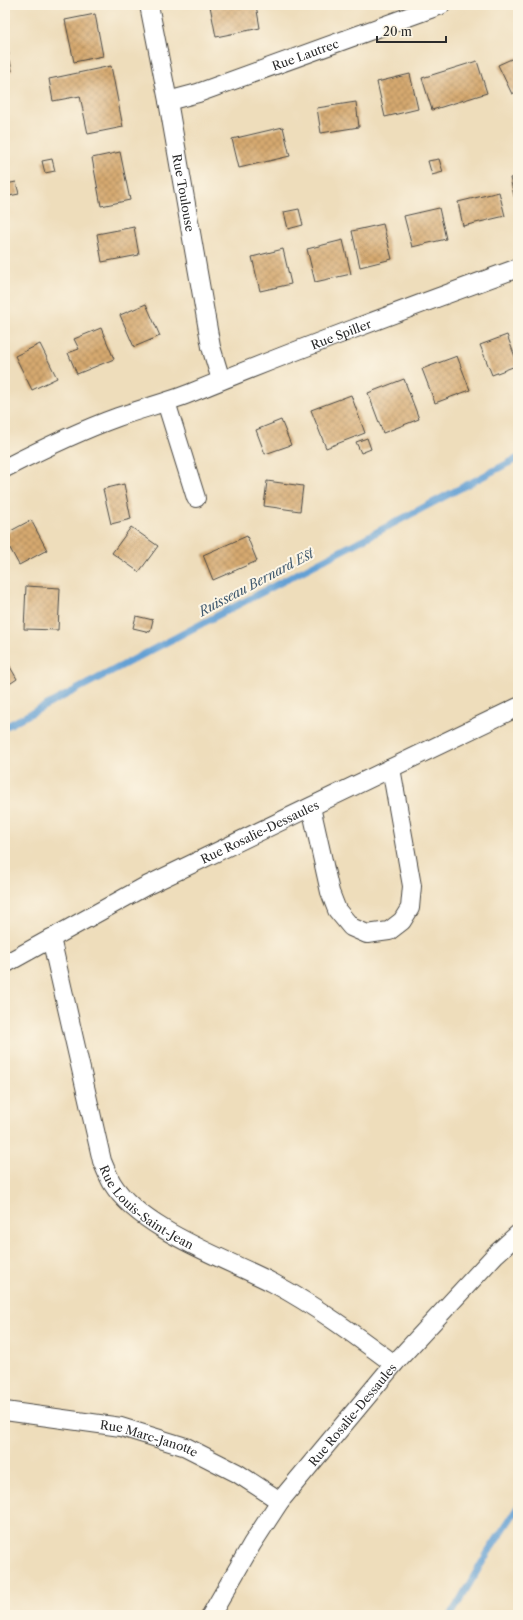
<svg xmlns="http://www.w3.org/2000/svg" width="523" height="1620" font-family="'Libre Caslon Text',serif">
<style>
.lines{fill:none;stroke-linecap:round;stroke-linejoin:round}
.stream{stroke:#63a0d4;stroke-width:7}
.building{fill:url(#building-cross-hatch)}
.minor-casing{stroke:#484641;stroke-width:20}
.minor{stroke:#fff;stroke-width:18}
.labels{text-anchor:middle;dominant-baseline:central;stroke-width:4;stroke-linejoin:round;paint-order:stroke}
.street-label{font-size:12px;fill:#2b2b2b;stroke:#fcf5e5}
.water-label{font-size:13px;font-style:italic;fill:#415a6f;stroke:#fcf5e5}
</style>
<defs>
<pattern id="building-cross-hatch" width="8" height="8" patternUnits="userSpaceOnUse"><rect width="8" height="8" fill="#d5a96f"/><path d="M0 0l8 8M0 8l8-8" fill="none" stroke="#ad8a5b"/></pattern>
</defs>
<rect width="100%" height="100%" fill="#fcf5e5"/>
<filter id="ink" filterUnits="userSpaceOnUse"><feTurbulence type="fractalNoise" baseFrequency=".025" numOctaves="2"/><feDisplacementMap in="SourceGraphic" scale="8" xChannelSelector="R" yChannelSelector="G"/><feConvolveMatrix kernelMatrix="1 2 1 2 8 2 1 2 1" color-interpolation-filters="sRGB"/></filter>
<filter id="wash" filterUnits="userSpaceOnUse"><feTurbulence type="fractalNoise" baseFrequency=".012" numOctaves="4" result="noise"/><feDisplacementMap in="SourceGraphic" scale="16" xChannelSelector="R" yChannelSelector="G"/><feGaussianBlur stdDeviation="0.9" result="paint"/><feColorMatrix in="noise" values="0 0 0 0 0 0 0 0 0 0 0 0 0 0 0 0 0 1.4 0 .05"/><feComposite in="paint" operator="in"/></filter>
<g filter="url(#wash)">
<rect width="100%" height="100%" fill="#edb"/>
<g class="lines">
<g class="stream">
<path d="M5,727L518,458"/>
<path d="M451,1615L487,1554L518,1507"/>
</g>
</g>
<g id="blocks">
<g class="building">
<path d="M256,5L260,28L216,37L210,6Z"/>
<path d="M95,14L103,56L74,62L65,20Z"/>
<path d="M6,38L9,55L5,56V39Z"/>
<path d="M518,56V91L512,94L498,65Z"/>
<path d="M10,61L12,71L5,72V62Z"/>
<path d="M477,61L487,93L432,110L422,78Z"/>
<path d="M111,66L123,127L88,134L80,96L53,101L49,79Z"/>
<path d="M410,74L418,109L385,117L377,82Z"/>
<path d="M356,102L359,127L321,133L317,108Z"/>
<path d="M283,127L290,156L239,168L232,139Z"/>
<path d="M120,152L130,200L101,206L92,158Z"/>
<path d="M52,159L55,171L45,173L42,161Z"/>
<path d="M439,159L443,172L432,175L428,161Z"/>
<path d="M518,176V204H516L510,178Z"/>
<path d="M16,182L19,194L9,196L6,184Z"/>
<path d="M499,192L505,216L463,226L458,202Z"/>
<path d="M439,208L446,239L412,247L404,216Z"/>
<path d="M299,209L303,225L288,229L284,212Z"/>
<path d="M383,224L392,259L360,267L352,231Z"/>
<path d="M134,227L139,255L102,262L97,234Z"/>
<path d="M343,240L351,274L315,282L307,249Z"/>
<path d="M283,249L291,284L260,291L252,257Z"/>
<path d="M146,304L160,336L134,347L120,315Z"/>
<path d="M101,328L114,359L77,374L68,353L79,349L74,339Z"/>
<path d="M507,335L518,365L492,375L480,345Z"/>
<path d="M40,344L57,378L32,390L15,356Z"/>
<path d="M457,356L470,390L435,403L422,369Z"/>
<path d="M404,379L419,419L383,433L368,393Z"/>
<path d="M351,395L365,433L326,448L311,410Z"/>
<path d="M281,420L291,445L265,454L256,430Z"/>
<path d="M367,438L371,449L361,453L356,442Z"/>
<path d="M267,481L303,486L300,511L264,506Z"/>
<path d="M124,484L131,519L111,524L103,489Z"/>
<path d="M31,520L47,550L19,565L5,539V534Z"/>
<path d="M131,527L158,546L139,572L112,553Z"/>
<path d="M247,536L257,561L213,580L203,555Z"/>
<path d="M26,586L60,588L58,630L24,629Z"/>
<path d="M136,616L153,620L150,632L133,628Z"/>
<path d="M5,658L17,679L5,687Z"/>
</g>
</g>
</g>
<g filter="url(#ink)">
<use href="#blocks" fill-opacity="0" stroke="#484641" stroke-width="1"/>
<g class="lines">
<defs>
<g id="minor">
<path id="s1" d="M149,5L168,101L211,347L221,380"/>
<path id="s2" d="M168,101L198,93L441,5"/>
<path d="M166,402L196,498"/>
<path id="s3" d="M5,468C42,449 79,431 118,417C143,408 169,402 193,392C300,348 409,308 518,268"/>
<path d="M311,807L330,892L337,910L351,927L367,934L389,931L402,921L410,908L412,886L391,768"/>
<path id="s4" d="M51,938L102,1161C105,1168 108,1176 112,1183C141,1230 225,1258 273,1283C316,1306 355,1335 394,1364"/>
<path id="s5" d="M5,964L144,887L518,707"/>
<path id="s6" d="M5,1411L121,1427L186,1447L237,1473L280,1501"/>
<path id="s7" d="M211,1615L252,1544L280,1501L394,1364L496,1254L518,1234"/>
</g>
</defs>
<use href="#minor" class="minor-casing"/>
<use href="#minor" class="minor"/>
</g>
</g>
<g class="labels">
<g class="street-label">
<text stroke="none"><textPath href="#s2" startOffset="145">Rue Lautrec</textPath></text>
<text stroke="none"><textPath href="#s1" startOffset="191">Rue Toulouse</textPath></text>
<text stroke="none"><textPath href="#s3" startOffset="362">Rue Spiller</textPath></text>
<text stroke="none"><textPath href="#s5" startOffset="287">Rue Rosalie-Dessaules</textPath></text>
<text stroke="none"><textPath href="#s4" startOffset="295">Rue Louis-Saint-Jean</textPath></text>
<text stroke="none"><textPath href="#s7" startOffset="246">Rue Rosalie-Dessaules</textPath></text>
<text stroke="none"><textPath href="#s6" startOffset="147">Rue Marc-Janotte</textPath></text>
</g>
<g class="water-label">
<text transform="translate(256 582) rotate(-28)">Ruisseau Bernard Est</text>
</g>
</g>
<rect width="523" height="1620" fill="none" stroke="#fcf5e5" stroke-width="20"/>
<path d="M377 36v6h69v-6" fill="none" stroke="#2b2b2b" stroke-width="2"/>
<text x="383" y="36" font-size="12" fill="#2b2b2b" stroke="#fcf5e5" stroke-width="3" paint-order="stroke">20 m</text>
</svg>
